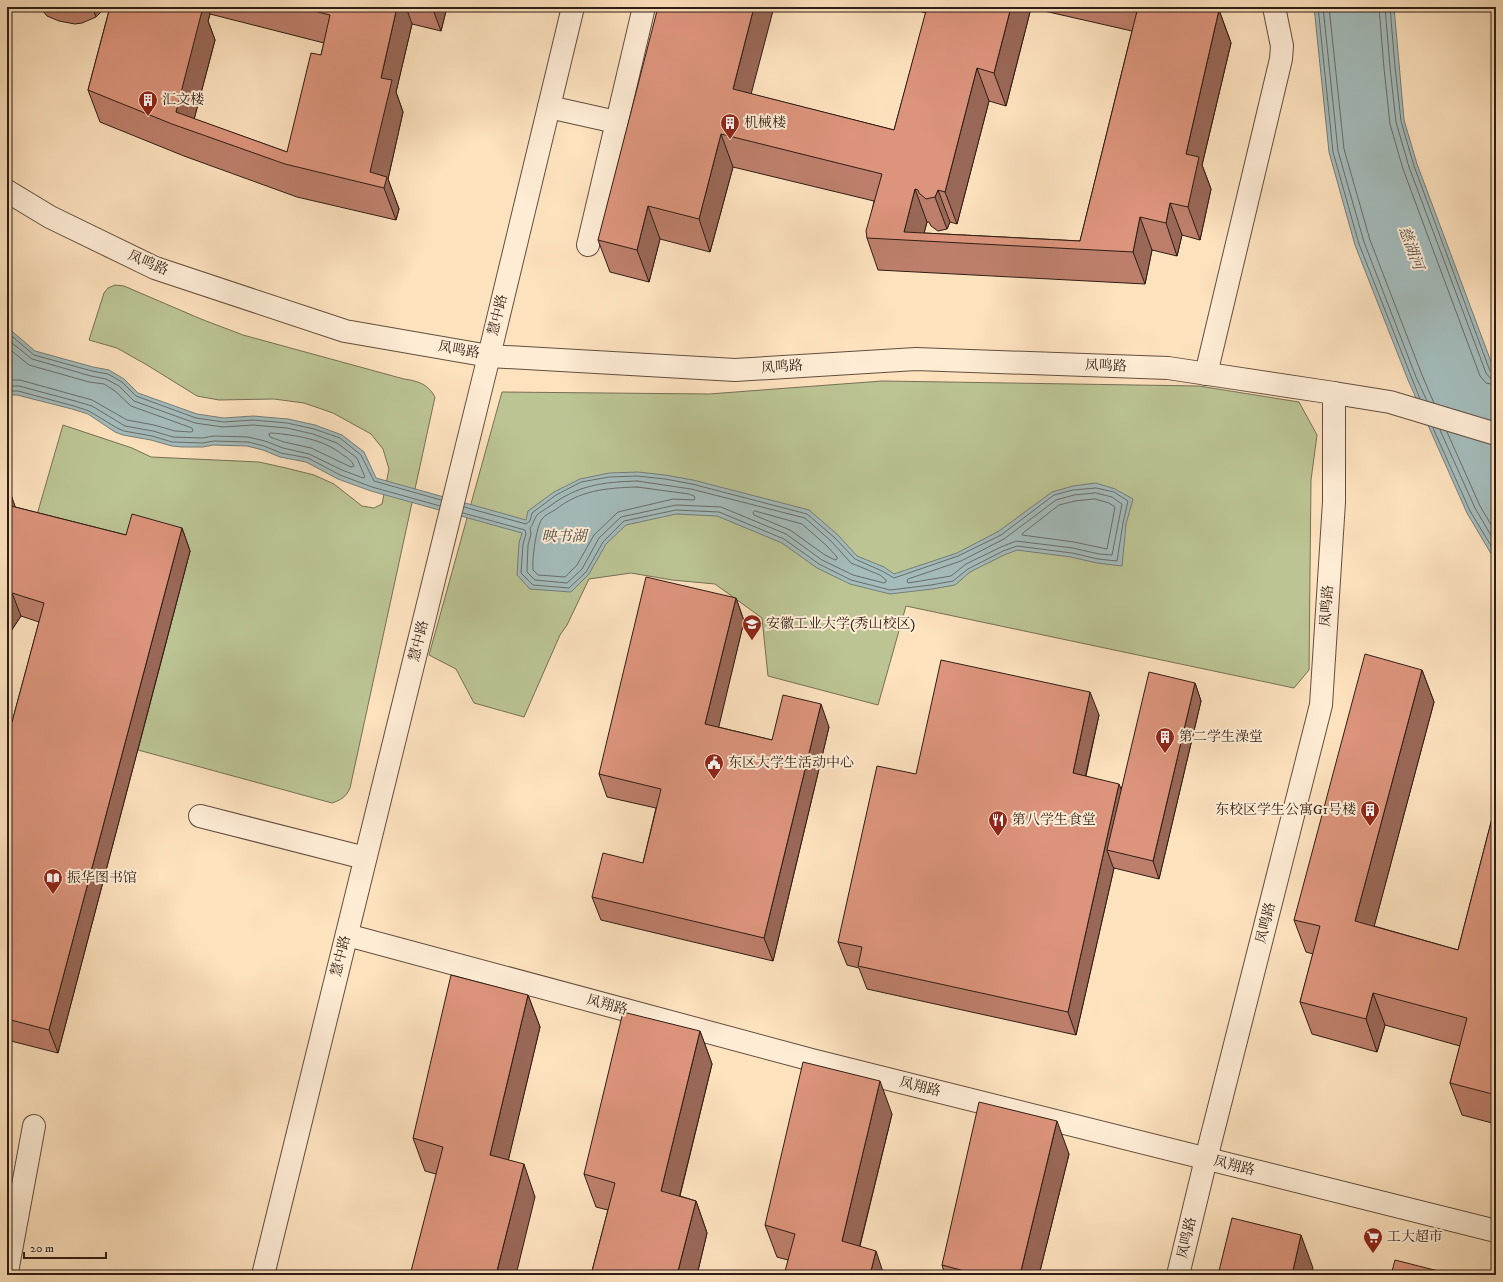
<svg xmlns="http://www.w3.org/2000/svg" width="1503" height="1282" font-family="'IM FELL DW Pica','Noto Serif SC',serif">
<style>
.green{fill:#bcc494;stroke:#767054}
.water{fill:#a4bcbc;stroke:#757c79}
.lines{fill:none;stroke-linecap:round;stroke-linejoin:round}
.shore{stroke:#6a6c68;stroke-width:1}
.minor-casing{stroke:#624e3e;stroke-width:24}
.minor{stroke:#feecd5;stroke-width:22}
.wall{fill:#bd7f6b;stroke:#2f1d14;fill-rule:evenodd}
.shaded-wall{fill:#9a6857;stroke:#2f1d14}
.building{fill:#dc947c;stroke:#2f1d14}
.labels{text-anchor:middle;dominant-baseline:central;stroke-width:4;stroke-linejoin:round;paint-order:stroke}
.poi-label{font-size:14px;fill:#2f1d14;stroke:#feecd5;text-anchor:start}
.street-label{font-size:14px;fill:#2f1d14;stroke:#feecd5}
.water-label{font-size:15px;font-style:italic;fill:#524d46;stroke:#feecd5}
</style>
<rect width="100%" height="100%" fill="#fde2be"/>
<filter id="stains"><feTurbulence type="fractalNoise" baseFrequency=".005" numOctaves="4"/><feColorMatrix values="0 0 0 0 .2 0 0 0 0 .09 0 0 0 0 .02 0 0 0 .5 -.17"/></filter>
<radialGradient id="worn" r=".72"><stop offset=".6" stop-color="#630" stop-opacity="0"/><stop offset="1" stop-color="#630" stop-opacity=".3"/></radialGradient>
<g class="green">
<path d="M115,285L124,286L201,319L243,335L404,379C418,381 428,384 435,397L350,788C346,797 341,800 332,803L138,750L190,551L32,532L63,425L132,448L151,457L259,462L286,468L314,475L334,484L362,506L374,508L382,504L389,469L383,449L371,434L333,413L304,403L274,399L219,400L197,396L147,365L117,348L89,340L104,293L108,288Z"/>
<path d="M882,381L1199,386L1299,402L1317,435L1311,480L1309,670L1294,688L906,606L878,705L768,676L762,618L715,584L672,580L631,573L589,579L567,625L560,635L524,717L474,703L456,669L429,655L502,392L709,394Z"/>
</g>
<g class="water">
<path d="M1314,7H1394L1404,120L1417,164L1496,375V562L1467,513L1408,380L1355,245L1329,152Z"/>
<path d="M7,327L35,351L93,367L109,370L124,379L138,393L197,414L224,418L253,416L288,419L315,425L342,435L364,452L376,478L526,520L528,511L554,492L580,479L609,473L638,472L665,475L693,480L809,510L838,535L857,556L884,567L894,574L957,553L999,531L1052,492L1073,486L1096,483L1115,489L1133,499L1126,524L1122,566L1097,563L1071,557L1017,550L1004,555L970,572L955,585L932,589L890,594L850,584L817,568L782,543L717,516L676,514L626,525L606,544L589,574L571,592L530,589L517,575L519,543L522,533L371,491L338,479L306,462L280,457L263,450L247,446L213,445L203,447H182L172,446L151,440L123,435L115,432L88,414L72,409L17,395H7Z"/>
</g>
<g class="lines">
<g class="shore">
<path d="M1318,7L1333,152L1359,244L1420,399"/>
<path d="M1323,7L1338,151L1364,242L1416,377L1427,401"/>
<path d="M1329,7L1344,149L1370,240L1422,375L1434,403"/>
<path d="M1379,7L1384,68L1390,124L1403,169L1480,376L1486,383L1496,385"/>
<path d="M1385,7L1390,67L1396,122L1409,167L1486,373L1490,378L1496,379"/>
<path d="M1390,7L1395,67L1401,121L1414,166L1490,371L1493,374H1496"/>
<path d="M7,332L34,355L92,371L108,374L122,382L136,396L196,418L224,422L253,420L287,423L314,429L340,438L361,455L374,481L441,500"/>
<path d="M7,339L32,359L91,376L106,379L119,386L134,401L195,423L223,427L253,425L287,428L313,434L337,443L357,458L365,477L363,478L342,470L309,454L283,448L265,441L248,437L214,436L202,438L173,437L153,431L125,426L92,406L75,401L19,386H7"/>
<path d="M7,347L29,365L89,382L104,384L115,391L131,406L192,428L193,431L191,432L175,431L154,425L127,420L92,400L20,380H7"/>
<path d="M7,391H18L74,406L89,411L117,428L124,431L152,436L172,442L203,443L214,441L248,442L264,446L281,453L308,458L340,475L372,487L440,506"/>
<path d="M1433,428L1470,511L1496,554"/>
<path d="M1440,430L1475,508L1496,544"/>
<path d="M1447,432L1480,506L1496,533"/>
<path d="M271,433C296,435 323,439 343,455C348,458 352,461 354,466L351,467L311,448L284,442L270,437L269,434Z"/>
<path d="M637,481L691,489L805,518L831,541L851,563L880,575L886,580V582L884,583L853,575L822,560L786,534L721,507L676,505L621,517L599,538L582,569L567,583L535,580L527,572L528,545L531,534L530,528C533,525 534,519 537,515C540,512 546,509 550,506C578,485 603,482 637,481Z"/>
<path d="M637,487L689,494L694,496L695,498L694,500L673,499L618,512L594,535L577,565L565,577L538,575L533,570C532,559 536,527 542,519C545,515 551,512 555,510C580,490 606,488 637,487Z"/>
<path d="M1096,493L1112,497L1122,504L1112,555L1099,554L1073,548L1016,541L1001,547L966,564L951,576L908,583L907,581L908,579L961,561L1004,539L1056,500L1074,495Z"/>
<path d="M1095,499L1109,503L1115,507L1107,549L1074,542L1022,535L1023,533L1059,505L1075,501Z"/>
<path d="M755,511L802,524L827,546L837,557V559L835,560L825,555L790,530L754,515L753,513Z"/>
<path d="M463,513L525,530L526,534L523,544L521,573L533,585L569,588L586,572L603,542L624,521L676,510L719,512L784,539L819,564L851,580L890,590L931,585L953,581L968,569L1003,551L1017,546L1072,553L1098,559L1117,561L1123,523L1128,501L1114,492L1096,488L1073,490L1054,495L1001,535L958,556L894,578L882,571L855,559L835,538L807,514L692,484L665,479L637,476L609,477L581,482L556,495L532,513L530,521L526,524L464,507"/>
</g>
<defs>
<g id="minor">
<path d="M549,107L616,122"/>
<path d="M7,191L50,217L155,268L345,331L489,356L735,370L916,359L1168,368L1334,393V502L1321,705L1206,1159L1178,1275"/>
<path d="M588,245L644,7"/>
<path d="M1206,374L1281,59L1282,46L1274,7"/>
<path d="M1334,393L1390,402L1496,434"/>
<path d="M200,816L365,858"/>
<path d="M347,935L812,1060L1496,1231"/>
<path d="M7,1272L34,1126"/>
<path d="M263,1275L489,356L573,7"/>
</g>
</defs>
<use href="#minor" class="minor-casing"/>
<use href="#minor" class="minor"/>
</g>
<g class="wall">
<path d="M40,7H102L101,12L96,17L82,23L75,24L59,21L47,16L42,10Z"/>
<path d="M110,7H447L441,31L412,24L396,92L403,112L388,179L399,209L396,220L297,197L184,156L100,122L88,90ZM210,14L324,43L321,55L287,152L194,119L215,40L208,21Z"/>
<path d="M904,7H1205L1219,10L1231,43L1202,165L1211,189L1200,240L1182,235L1177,256L1152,250L1145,284L878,270L867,238L874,201L733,167L710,252L660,239L649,282L610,272L598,240L751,94L894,130L926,13ZM1031,8L1132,31L1080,241L924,233L927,222H929L931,226L938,231L947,229L950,222L957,224L989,101L1006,106Z"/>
<path d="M7,484L15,507L126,535L182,528L190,551L58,1053L7,1040V720L12,722L39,622L21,616L7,637Z"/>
<path d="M736,598L744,621L718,727L772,740L829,727L773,961L601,920L592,897L643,863L656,808L607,797L599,774Z"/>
<path d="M1422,670L1434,702L1374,926L1458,950L1496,803V1124L1462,1115L1450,1083L1460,1046L1385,1025L1377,1052L1312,1034L1300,1002L1313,954L1306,952L1294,920Z"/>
<path d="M1195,683L1201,701L1159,879L1114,868L1076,1035L867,989L859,968L847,965L838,942L916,774L1099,715L1086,776L1121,788Z"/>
<path d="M528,995L540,1027L508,1160L535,1197L436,1174L425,1171L413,1138Z"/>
<path d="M700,1031L712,1064L680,1196L696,1201L707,1233L697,1275H591L608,1210L596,1207L584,1174Z"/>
<path d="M892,1114L860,1246L788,1260L777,1257L765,1225Z"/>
<path d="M1069,1154L1039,1275H945L942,1265Z"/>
</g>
<g class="shaded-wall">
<path d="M92,7H102L101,12L96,17Z"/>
<path d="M194,7H208L210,14L208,21L215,40L191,131L176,112Z"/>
<path d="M397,7H406L412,24L396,92L403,112L388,179L399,209L396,220L384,188L370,172L381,78Z"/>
<path d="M432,7H447L441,31Z"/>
<path d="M754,7H774L744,121L733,89Z"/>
<path d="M1011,7H1031V8L1006,106L994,73Z"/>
<path d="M1219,10L1231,43L1202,165L1211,189L1200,240L1188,207L1186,154Z"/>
<path d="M977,68L989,101L957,224L945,192Z"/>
<path d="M721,134L733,167L710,252L699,219Z"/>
<path d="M915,189L927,222L922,241L904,232Z"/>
<path d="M938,190L950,222L947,229L935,197Z"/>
<path d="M1170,203L1182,235L1177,256L1166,223Z"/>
<path d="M648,206L660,239L649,282L637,250Z"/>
<path d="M1140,217L1152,250L1145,284L1133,252Z"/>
<path d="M7,484L15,506L10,526L7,519Z"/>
<path d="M182,528L190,551L58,1053L49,1030Z"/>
<path d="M12,593L21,616L7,637V602Z"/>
<path d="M736,598L744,621L714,747L705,724Z"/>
<path d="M1422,670L1434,702L1367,953L1355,921Z"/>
<path d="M1195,683L1201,701L1159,879L1153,861Z"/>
<path d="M1090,692L1099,715L1081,796L1073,773Z"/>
<path d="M821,704L829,727L773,961L764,938Z"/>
<path d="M1119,784L1128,806L1107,850L1113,867L1114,868L1076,1035L1068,1012Z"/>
<path d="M1373,993L1385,1025L1377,1052L1366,1019Z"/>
<path d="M528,995L540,1027L502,1187L490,1155Z"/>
<path d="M700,1031L712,1064L673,1223L661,1191Z"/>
<path d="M880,1081L892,1114L853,1273L842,1241Z"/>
<path d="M1057,1121L1069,1154L1039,1275H1020Z"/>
<path d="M524,1164L535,1197L516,1275H496Z"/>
<path d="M696,1201L707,1233L697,1275H677Z"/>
<path d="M1301,1235L1313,1268L1311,1275H1292Z"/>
<path d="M876,1251L884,1275H870Z"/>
</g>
<g class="building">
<path d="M110,7H203L176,112L287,152L311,53L321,55L330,15L298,7H397L381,78L392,80L370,172L387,177L384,188L285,164L172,124L88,90Z"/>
<path d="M658,7H754L733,89L894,130L927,7H1011L994,73L977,68L945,192L938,190L935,197L926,199L919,193L918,190L915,189L904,232L1080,241L1138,7H1205L1219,10L1186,154L1199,157L1188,207L1170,203L1166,223L1140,217L1133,252L867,238L866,231L882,174L721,134L699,219L648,206L637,250L598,240Z"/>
<path d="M7,505L126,535L132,514L182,528L49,1030L7,1019V720L12,722L44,603L12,593L7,602Z"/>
<path d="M646,577L736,598L705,724L772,740L783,695L821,704L764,938L592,897L603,853L643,863L661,789L599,774Z"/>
<path d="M1365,654L1422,670L1355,921L1458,950L1496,803V1095L1450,1083L1467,1018L1373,993L1366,1019L1300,1002L1320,926L1294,920Z"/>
<path d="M941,660L1090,692L1073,773L1119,784L1068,1012L858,966L862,947L838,942L877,766L916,774Z"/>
<path d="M1149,672L1195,683L1153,861L1107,850Z"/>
<path d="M451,975L528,995L490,1155L524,1164L496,1275H410L443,1147L413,1138Z"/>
<path d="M623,1012L700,1031L661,1191L696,1201L677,1275H591L615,1183L584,1174Z"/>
<path d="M803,1062L880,1081L842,1241L876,1251L870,1275H784L795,1234L765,1225Z"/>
<path d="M979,1102L1057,1121L1020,1275H971L972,1273L942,1265Z"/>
<path d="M1232,1218L1301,1235L1292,1275H1218Z"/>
<path d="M1395,1260L1454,1275H1391Z"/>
</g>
<defs>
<symbol id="building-pin" viewBox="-11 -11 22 30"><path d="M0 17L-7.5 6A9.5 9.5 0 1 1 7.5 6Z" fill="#8f2418" stroke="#feecd5"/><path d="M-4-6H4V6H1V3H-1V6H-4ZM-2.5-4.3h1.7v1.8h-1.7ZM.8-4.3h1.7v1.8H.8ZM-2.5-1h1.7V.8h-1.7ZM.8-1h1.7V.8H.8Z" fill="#fff"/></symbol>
<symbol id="university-pin" viewBox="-11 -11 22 30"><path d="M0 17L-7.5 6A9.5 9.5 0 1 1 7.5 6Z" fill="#8f2418" stroke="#feecd5"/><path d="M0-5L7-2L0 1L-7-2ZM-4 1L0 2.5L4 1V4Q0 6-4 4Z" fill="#fff"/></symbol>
<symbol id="civic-pin" viewBox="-11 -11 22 30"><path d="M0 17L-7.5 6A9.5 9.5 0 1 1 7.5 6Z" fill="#8f2418" stroke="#feecd5"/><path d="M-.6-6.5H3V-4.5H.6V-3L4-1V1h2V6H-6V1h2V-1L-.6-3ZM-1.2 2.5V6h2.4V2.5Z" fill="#fff"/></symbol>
<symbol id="restaurant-pin" viewBox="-11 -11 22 30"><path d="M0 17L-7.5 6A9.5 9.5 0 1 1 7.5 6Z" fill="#8f2418" stroke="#feecd5"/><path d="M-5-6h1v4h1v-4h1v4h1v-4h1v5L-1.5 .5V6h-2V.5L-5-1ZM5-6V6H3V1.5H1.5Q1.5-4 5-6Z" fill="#fff"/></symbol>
<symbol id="library-pin" viewBox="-11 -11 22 30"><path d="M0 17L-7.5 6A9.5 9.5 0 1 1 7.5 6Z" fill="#8f2418" stroke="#feecd5"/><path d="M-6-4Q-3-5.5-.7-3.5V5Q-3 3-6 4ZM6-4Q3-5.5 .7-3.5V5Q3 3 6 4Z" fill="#fff"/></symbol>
<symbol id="supermarket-pin" viewBox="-11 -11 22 30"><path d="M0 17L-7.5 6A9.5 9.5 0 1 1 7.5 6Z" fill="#8f2418" stroke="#feecd5"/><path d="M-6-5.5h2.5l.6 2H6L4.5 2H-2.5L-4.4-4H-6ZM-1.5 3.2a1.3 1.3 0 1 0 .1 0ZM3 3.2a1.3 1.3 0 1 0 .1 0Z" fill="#fff"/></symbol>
</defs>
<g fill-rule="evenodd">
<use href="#building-pin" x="137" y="89" width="22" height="30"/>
<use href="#building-pin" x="719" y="112" width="22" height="30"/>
<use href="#university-pin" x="741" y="613" width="22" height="30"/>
<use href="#building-pin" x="1154" y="726" width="22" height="30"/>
<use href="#civic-pin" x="703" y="752" width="22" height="30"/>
<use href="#building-pin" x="1359" y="799" width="22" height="30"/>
<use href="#restaurant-pin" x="987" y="809" width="22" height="30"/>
<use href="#library-pin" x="42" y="867" width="22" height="30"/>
<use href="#supermarket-pin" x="1362" y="1226" width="22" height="30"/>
</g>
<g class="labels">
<g class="poi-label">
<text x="162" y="100">汇文楼</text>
<text x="744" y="123">机械楼</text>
<text x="766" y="624">安徽工业大学(秀山校区)</text>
<text x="1179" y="737">第二学生澡堂</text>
<text x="728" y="763">东区大学生活动中心</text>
<text x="1356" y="810" text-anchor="end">东校区学生公寓G1号楼</text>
<text x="1012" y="820">第八学生食堂</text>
<text x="67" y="878">振华图书馆</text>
<text x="1387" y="1237">工大超市</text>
</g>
<g class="street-label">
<text transform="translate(148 263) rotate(23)">凤鸣路</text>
<text transform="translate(498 315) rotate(-76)">慧中路</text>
<text transform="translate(459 350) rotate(10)">凤鸣路</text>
<text transform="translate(1106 366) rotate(2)">凤鸣路</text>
<text transform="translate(782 367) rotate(-4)">凤鸣路</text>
<text transform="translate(1327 606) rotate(-86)">凤鸣路</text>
<text transform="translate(419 641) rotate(-76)">慧中路</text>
<text transform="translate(1266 923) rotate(-76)">凤鸣路</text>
<text transform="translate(341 956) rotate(-76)">慧中路</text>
<text transform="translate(607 1005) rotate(15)">凤翔路</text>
<text transform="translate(920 1087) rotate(14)">凤翔路</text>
<text transform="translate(1234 1166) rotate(14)">凤翔路</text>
<text transform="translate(1187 1238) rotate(-77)">凤鸣路</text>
</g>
<g class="water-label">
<text transform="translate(1411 248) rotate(70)">慈湖河</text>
<text x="564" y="536">映书湖</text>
</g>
</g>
<rect width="1503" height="1282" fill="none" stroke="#fde2be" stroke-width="24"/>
<rect x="8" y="8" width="1487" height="1266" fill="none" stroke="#2f1d14" stroke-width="2"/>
<rect x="12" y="12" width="1479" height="1258" fill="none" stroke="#2f1d14"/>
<path d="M24 1252v6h82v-6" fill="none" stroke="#2f1d14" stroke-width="2"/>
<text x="30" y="1252" font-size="12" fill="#2f1d14" stroke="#feecd5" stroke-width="3" paint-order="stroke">20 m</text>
<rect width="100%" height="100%" filter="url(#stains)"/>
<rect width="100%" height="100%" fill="url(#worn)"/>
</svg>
